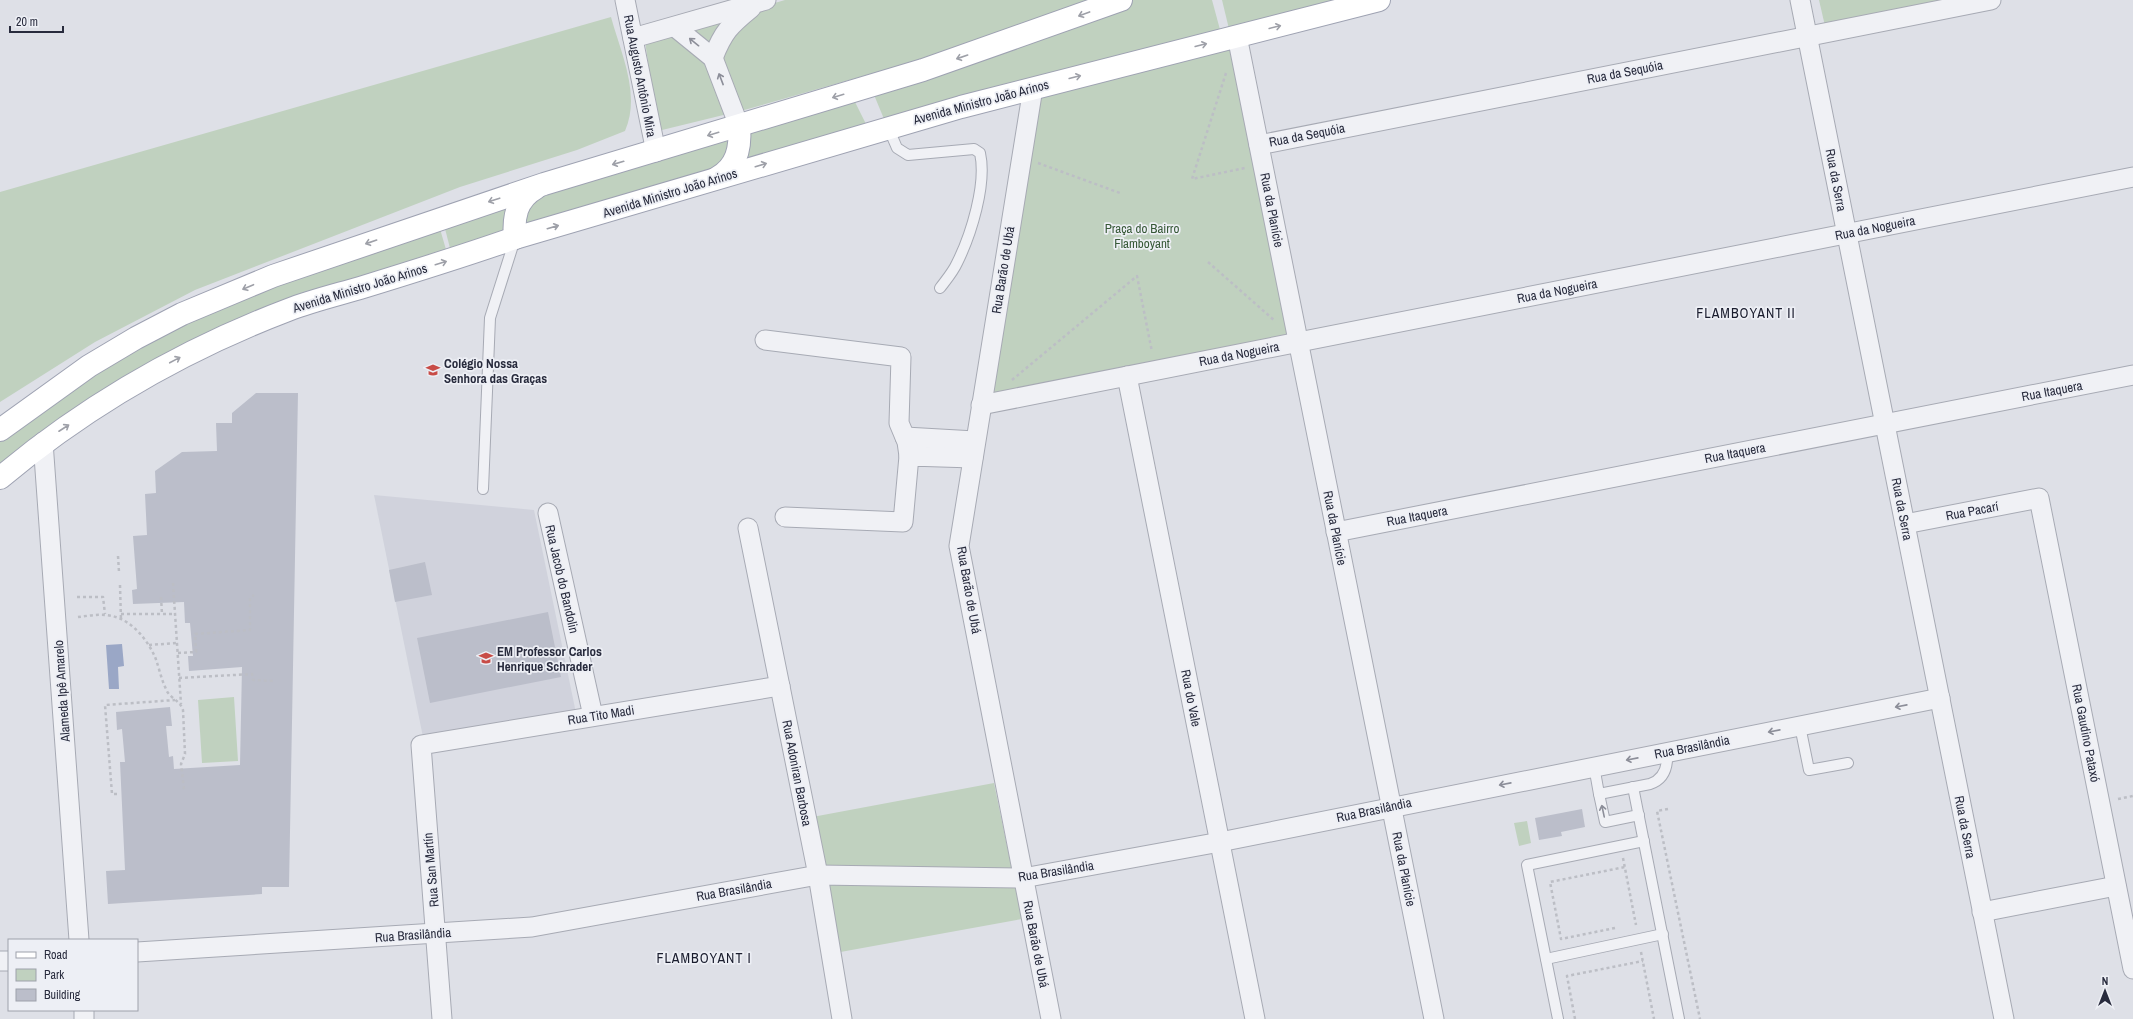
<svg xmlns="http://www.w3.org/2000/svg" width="2133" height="1019" font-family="'Archivo Narrow',sans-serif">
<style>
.built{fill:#d0d2dc}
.green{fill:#c0d1bf}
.water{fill:#9aa7c6}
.building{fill:#bbbeca}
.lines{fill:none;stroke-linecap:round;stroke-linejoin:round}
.lane-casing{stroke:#a7aab4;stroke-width:12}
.street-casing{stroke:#a7aab4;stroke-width:21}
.primary-casing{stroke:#9ea2b2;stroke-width:24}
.path{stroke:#bcbec5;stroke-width:2.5;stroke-dasharray:3 3;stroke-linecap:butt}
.lane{stroke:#f0f1f5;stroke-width:10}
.street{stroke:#f0f1f5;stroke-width:19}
.primary{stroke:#fff;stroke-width:22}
.oneway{stroke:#9ea0a8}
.oneway2{stroke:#8c8e99}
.labels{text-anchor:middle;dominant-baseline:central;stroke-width:3.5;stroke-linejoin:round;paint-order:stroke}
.street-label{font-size:13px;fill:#282b3d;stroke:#edeff5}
.park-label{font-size:13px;fill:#365836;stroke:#edeff5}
.poi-label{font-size:13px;font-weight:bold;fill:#282b3d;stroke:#edeff5;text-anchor:start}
.neighbourhood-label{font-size:14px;letter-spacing:1px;fill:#1a1d2e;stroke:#edeff5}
</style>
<rect width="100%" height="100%" fill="#dee0e7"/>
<path class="built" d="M374,495L534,510L576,713L424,742Z"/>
<g class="green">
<path d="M785,0H1095L926,58L748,109L658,131L645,41Z"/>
<path d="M1123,0H1212L1222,37L884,119L872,90Z"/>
<path d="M1222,0H1337L1229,29Z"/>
<path d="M1819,0H1958L1825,26Z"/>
<path d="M611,17C621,54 641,94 625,131L577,150L460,187L195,290L95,342L0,402V192Z"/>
<path d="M1237,36L1298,342L981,405L1033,88Z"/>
<path d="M853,98L867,126L451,252L443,221Z"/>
<path d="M438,222L447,253L280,306L0,473V432L137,340Z"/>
<path d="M234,697L238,761L202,763L198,700Z"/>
<path d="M994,783L1022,919L835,953L807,818Z"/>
<path d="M1527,821L1531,843L1519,846L1514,823Z"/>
</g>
<path class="water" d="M122,644L124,666L118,667L119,689H109L106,645Z"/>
<g class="building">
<path d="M256,393H298L289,887H262V894L108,904L106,871L125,870L120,762H125L122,729L117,730L116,712L170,707L172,726H166L169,757L173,756L174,769L240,765L242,667L189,671L188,656H193L190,623H185L184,602L133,604L132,590L137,589L133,536L147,535L145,494L156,493L155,471L182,452L217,451L216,423H232V413Z"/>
<path d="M425,562L432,595L395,602L389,570Z"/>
<path d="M548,612L561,677L430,703L417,638Z"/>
<path d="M1582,809L1585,827L1561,832L1562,836L1539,840L1535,818Z"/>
</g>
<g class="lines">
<defs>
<g id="lane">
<path d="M888,127L897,148L908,155L974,149L980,153C987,184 971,235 957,263C953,272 946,280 940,288"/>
<path d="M483,489L490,318L515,239"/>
<path d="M1800,726L1809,770L1848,763"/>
<path d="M1594,766L1599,794L1650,784C1665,779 1668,766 1667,752"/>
<path d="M1633,787L1679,1019"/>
<path d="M1599,794L1605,822L1639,815"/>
<path d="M1546,959L1663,934"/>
<path d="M1558,1019L1527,865L1644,841"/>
</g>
<g id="street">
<path d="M625,0L656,152"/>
<path d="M1800,0L2004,1019"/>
<path d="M675,27L713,58L739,126"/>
<path d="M1237,36L1434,1019"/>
<path d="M633,38L766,0"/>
<path d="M713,58C723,32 730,25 751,8"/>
<path d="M1033,88L959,546L1051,1019"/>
<path d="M1259,145L1991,0"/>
<path d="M765,340L901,357L899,423L907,442L909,456"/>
<path d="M1127,376L1255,1019"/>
<path d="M981,405L2133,177"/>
<path d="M905,437L975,441"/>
<path d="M43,442L79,940"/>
<path d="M548,513L593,716"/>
<path d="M785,517L903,522L909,456L973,458"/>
<path d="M1905,524L2039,498L2133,969"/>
<path d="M748,528L818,875L842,1019"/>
<path d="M1336,532L2133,375"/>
<path d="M1982,912L2116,886"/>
<path d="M137,952L532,927L818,875L1023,878L1220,842L1940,698"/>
<path d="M0,961H9"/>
<path d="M84,1010V1019"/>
<path d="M442,1019L421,745L780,686"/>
</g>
<g id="primary">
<path d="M717,178C737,167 741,148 739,126"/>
<path d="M515,238C513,218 516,199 536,188"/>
<path d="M0,430L89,366L136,338L182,314L273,276L544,184L923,70L1121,0"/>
<path d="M0,478C86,406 183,350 288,310C311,301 336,295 360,288C412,272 464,256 515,238L961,107L1379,0"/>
</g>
</defs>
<use href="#lane" class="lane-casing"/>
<use href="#street" class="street-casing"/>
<use href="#primary" class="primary-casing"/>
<g class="path">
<path d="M1226,73L1192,179L1245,168"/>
<path d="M1038,163L1120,193"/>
<path d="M1208,262L1275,321"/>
<path d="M1012,380L1137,276L1152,352"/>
<path d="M118,556L119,572"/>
<path d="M173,583L181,704"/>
<path d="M120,585L121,620"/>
<path d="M77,597H103L105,614"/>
<path d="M161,597L162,614"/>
<path d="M121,614H175"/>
<path d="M78,617C87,616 97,614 106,615C129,617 146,637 155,657C159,667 161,679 166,689C169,698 180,700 183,710L185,754L181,764L184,789"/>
<path d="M149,645L177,643"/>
<path d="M178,653L196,652L195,634L250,630V598L254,595"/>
<path d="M179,678L252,674L253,680L275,681"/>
<path d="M117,794H112L105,705L175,700"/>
<path d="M2118,799L2133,796"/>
<path d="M1668,809L1657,811L1700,1019"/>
<path d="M1623,858L1636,925"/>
<path d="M1615,928L1561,939L1550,882L1625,867"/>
<path d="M1641,952L1654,1019"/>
<path d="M1575,1019L1567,976L1643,961"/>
</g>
<use href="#lane" class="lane"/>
<use href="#street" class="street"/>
<use href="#primary" class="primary"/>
</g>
<defs><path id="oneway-shaft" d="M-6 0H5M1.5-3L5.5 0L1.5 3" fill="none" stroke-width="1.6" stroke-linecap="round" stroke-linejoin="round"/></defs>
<g class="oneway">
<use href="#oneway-shaft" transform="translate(1084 14) rotate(160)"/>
<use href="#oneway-shaft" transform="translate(1275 27) rotate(-14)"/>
<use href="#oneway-shaft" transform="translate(1201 45) rotate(-14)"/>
<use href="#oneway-shaft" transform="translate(962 57) rotate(161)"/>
<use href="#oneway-shaft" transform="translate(1075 77) rotate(-14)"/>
<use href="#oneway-shaft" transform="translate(838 96) rotate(163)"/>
<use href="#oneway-shaft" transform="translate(713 134) rotate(163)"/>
<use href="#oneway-shaft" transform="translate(618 163) rotate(164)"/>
<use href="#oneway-shaft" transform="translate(761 165) rotate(-17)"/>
<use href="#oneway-shaft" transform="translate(494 200) rotate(162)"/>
<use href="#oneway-shaft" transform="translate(553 227) rotate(-16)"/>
<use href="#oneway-shaft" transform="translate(371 242) rotate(161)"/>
<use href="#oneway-shaft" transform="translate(441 263) rotate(-17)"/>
<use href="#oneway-shaft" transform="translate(248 287) rotate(157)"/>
<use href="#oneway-shaft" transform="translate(175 360) rotate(-28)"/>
<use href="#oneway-shaft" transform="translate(64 428) rotate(-33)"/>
</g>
<g class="oneway2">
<use href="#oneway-shaft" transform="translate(694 42) rotate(-141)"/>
<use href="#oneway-shaft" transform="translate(721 79) rotate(-111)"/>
<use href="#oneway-shaft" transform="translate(1901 706) rotate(169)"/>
<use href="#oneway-shaft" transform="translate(1774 731) rotate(169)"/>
<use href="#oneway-shaft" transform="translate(1632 759) rotate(169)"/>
<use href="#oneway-shaft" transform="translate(1505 784) rotate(169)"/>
<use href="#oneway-shaft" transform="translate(1603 811) rotate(-102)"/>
</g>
<defs>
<symbol id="school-bare" viewBox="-9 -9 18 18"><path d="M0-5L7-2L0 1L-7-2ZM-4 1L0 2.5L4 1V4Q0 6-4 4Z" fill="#c84c47" stroke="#edeff5" stroke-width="2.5" paint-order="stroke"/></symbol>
</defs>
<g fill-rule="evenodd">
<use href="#school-bare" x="423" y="360" width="20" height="20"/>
<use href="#school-bare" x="476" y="648" width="20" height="20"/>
</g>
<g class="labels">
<g class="street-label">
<text transform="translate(1625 72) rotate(-11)">Rua da Sequóia</text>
<text transform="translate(640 76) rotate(79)">Rua Augusto Antônio Mira</text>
<text transform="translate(981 102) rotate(-15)">Avenida Ministro João Arinos</text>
<text transform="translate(1307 135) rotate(-11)">Rua da Sequóia</text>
<text transform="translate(1836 180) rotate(79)">Rua da Serra</text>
<text transform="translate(670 193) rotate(-17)">Avenida Ministro João Arinos</text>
<text transform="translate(1272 210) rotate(79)">Rua da Planície</text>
<text transform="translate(1875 228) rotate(-11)">Rua da Nogueira</text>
<text transform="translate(1003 270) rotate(-81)">Rua Barão de Ubá</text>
<text transform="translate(360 288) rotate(-17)">Avenida Ministro João Arinos</text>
<text transform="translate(1557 291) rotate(-11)">Rua da Nogueira</text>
<text transform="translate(1239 354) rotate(-11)">Rua da Nogueira</text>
<text transform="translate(2052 391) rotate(-11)">Rua Itaquera</text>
<text transform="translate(1735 453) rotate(-11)">Rua Itaquera</text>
<text transform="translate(1902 509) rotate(79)">Rua da Serra</text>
<text transform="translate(1972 511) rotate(-11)">Rua Pacarí</text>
<text transform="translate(1417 516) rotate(-11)">Rua Itaquera</text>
<text transform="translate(1335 528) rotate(79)">Rua da Planície</text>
<text transform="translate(562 579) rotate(77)">Rua Jacob do Bandolin</text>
<text transform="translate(969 590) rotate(80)">Rua Barão de Ubá</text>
<text transform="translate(62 691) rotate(-94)">Alameda Ipê Amarelo</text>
<text transform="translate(1191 698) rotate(79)">Rua do Vale</text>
<text transform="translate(601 715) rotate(-9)">Rua Tito Madi</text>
<text transform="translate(2086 733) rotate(79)">Rua Gaudino Pataxó</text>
<text transform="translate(1692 747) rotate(-11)">Rua Brasilândia</text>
<text transform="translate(797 773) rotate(79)">Rua Adoniran Barbosa</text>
<text transform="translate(1374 810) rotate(-12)">Rua Brasilândia</text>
<text transform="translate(1965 827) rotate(79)">Rua da Serra</text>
<text transform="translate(1404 869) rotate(79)">Rua da Planície</text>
<text transform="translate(431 870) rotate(-95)">Rua San Martín</text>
<text transform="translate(1056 871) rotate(-9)">Rua Brasilândia</text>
<text transform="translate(734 890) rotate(-10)">Rua Brasilândia</text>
<text transform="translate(413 935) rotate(-4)">Rua Brasilândia</text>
<text transform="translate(1036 944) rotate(79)">Rua Barão de Ubá</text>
</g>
<g class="park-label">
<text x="1142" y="228">Praça do Bairro<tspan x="1142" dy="15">Flamboyant</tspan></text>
</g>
<g class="poi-label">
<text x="444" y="363">Colégio Nossa<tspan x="444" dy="15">Senhora das Graças</tspan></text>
<text x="497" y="651">EM Professor Carlos<tspan x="497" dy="15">Henrique Schrader</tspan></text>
</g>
<g class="neighbourhood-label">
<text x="1746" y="313">FLAMBOYANT II</text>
<text x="704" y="958">FLAMBOYANT I</text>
</g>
</g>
<rect x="8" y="939" width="130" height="72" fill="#edeff5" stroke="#9ea1ab"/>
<rect x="16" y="952" width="20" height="6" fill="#ffffff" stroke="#9ea1ab"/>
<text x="44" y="959" font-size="12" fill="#282b3d">Road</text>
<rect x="16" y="969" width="20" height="12" fill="#c0d1bf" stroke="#9ea1ab"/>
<text x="44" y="979" font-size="12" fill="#282b3d">Park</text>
<rect x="16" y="989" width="20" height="12" fill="#bbbeca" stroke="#9ea1ab"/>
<text x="44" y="999" font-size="12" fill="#282b3d">Building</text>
<g transform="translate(2105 991)" stroke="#edeff5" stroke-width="3" paint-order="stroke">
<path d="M0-3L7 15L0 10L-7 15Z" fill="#282b3d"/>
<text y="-6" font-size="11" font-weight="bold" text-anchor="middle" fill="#282b3d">N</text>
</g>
<path d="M10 26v6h53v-6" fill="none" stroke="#282b3d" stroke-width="2"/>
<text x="16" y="26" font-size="12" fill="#282b3d" stroke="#edeff5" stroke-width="3" paint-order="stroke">20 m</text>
</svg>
